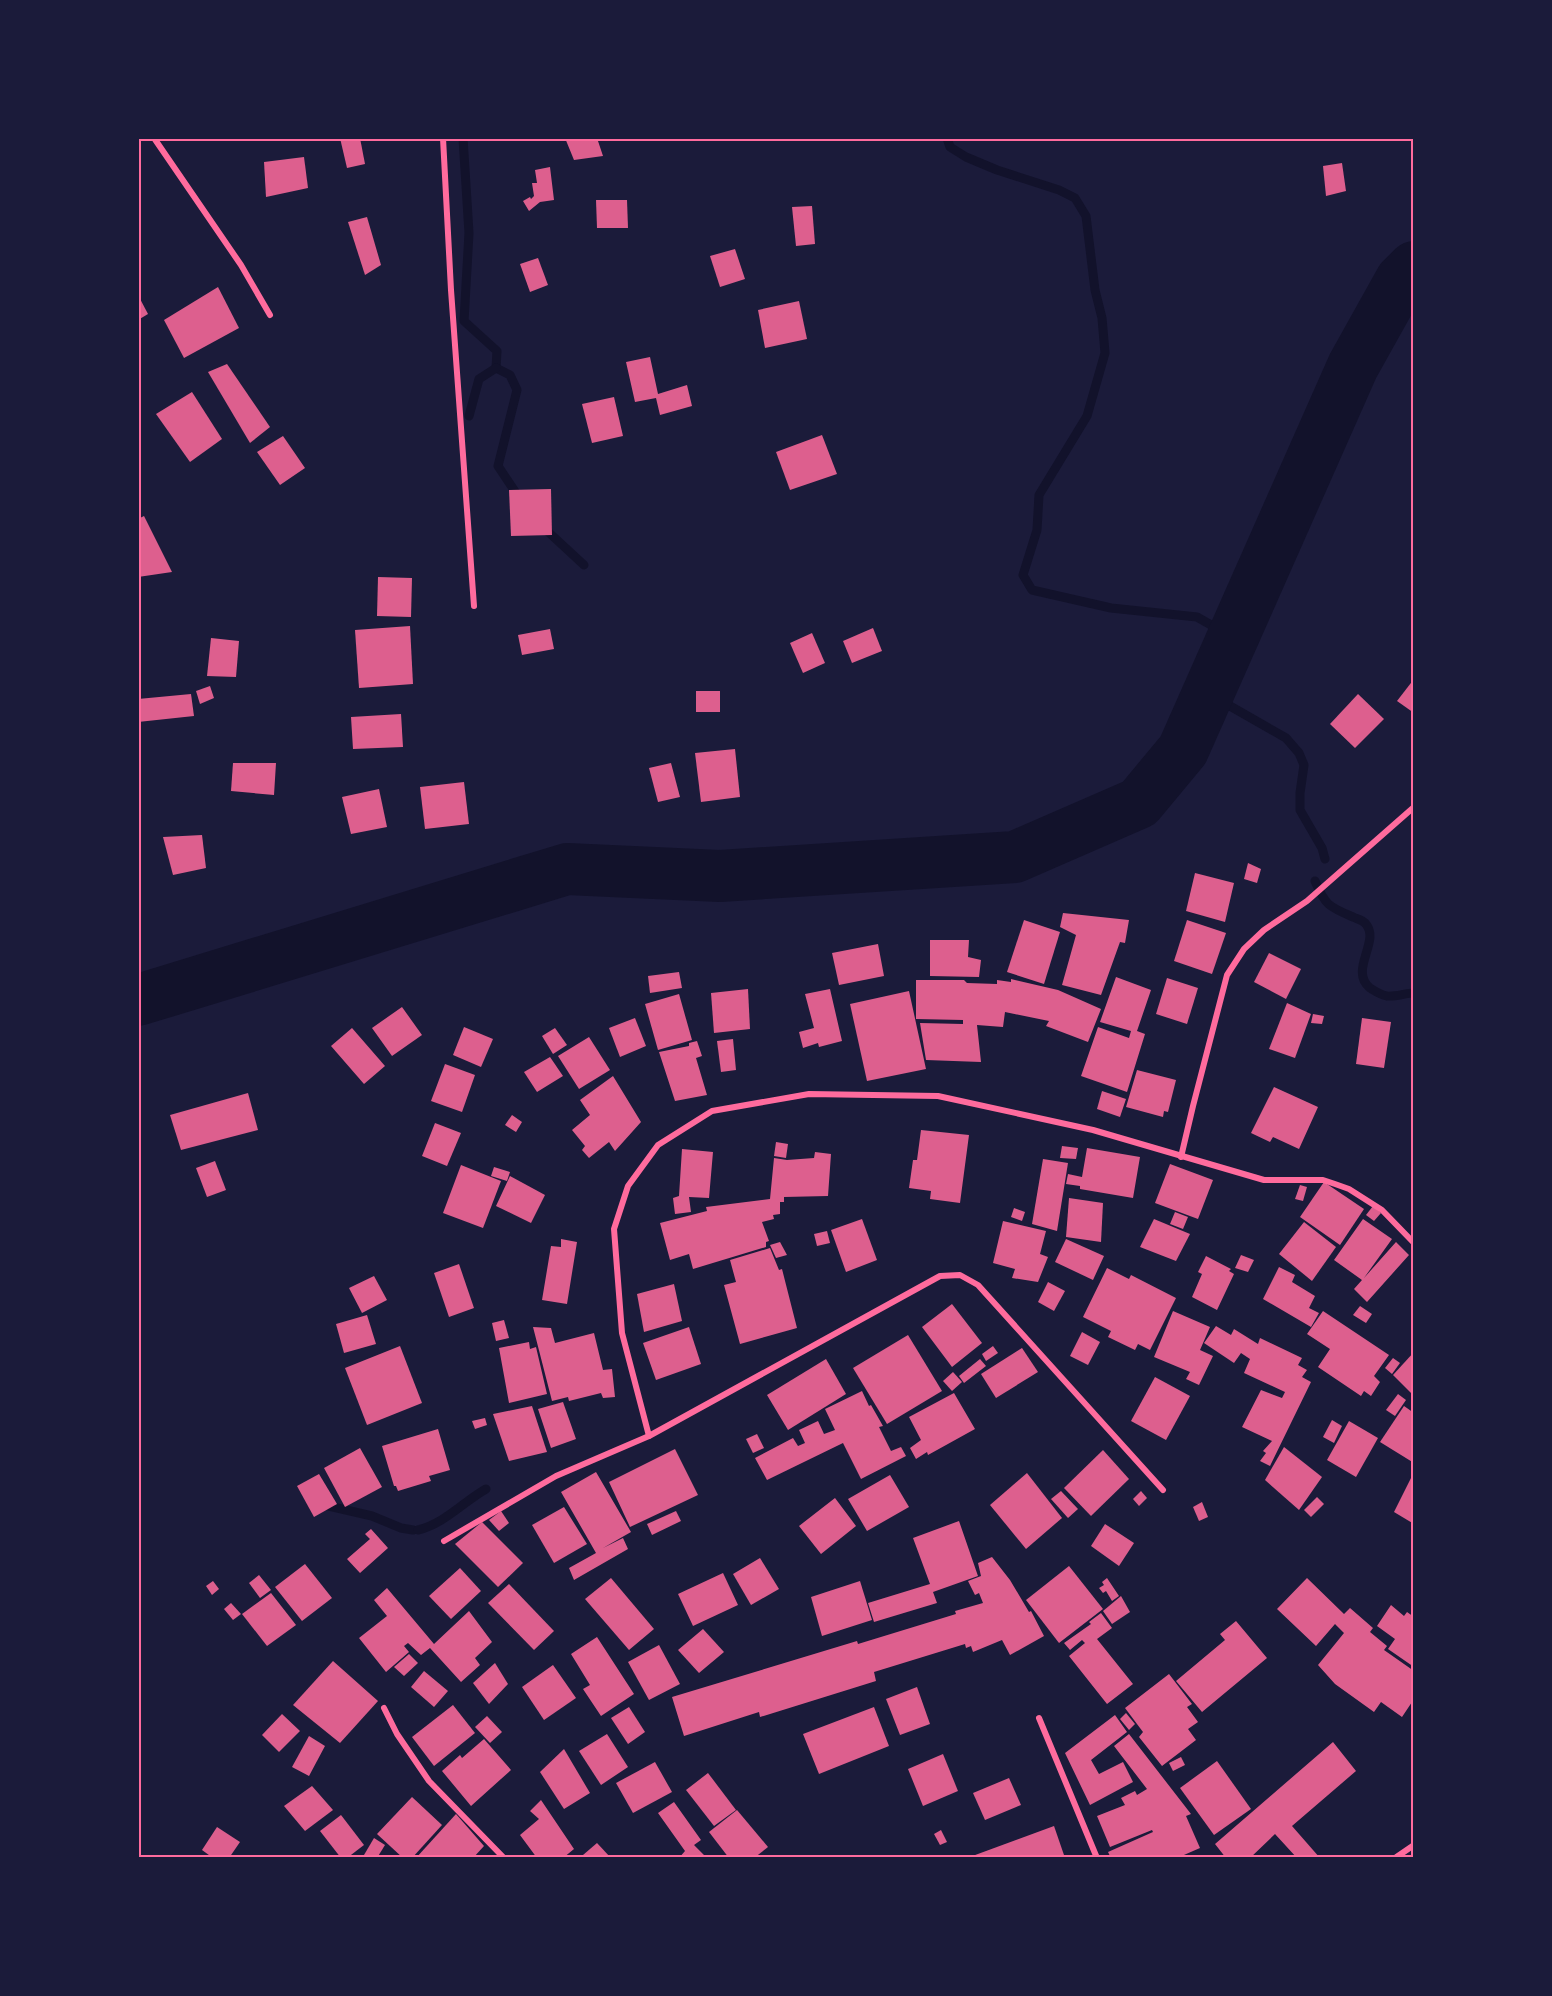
<svg xmlns="http://www.w3.org/2000/svg" width="1552" height="1996" font-family="Merriweather,serif">
<style>
.lines{fill:none;stroke-linecap:round;stroke-linejoin:round}
.stream{stroke:#12122b;stroke-width:9}
.river{stroke:#12122b;stroke-width:52}
.building{fill:#dd5f8e}
.minor{stroke:#ff6b9d;stroke-width:6}
.neatline{fill:none;stroke:#ff6b9d;stroke-width:2}
</style>
<rect width="100%" height="100%" fill="#1b1b3a"/>
<g class="lines">
<g class="stream">
<path d="M463,138L469,233L464,321L497,351L496,368"/>
<path d="M947,138L950,147L966,157L997,170L1059,190L1075,198L1086,216L1095,290L1102,318L1105,353L1087,416L1039,495L1037,530L1023,575L1032,590L1111,608L1197,617L1234,638"/>
<path d="M496,368L510,375L517,390L498,466L520,499"/>
<path d="M469,416L479,379L496,368"/>
<path d="M544,528L584,565"/>
<path d="M1209,694L1286,738L1299,753L1304,765L1300,793V810L1322,848L1325,859"/>
<path d="M1315,881C1325,905 1329,907 1353,917C1357,919 1362,920 1365,923C1382,940 1348,970 1370,988C1375,991 1380,995 1387,996C1396,997 1405,993 1414,993"/>
<path d="M320,1504L372,1516L401,1528L413,1530"/>
<path d="M418,1530C444,1524 463,1502 486,1489"/>
</g>
<path class="river" d="M138,1000L567,869L720,876L1015,857L1139,803L1183,750L1353,366L1401,280L1414,267"/>
</g>
<g class="building">
<path d="M340,138H360L365,164L347,168Z"/>
<path d="M565,138H597L603,156L574,160Z"/>
<path d="M304,157L308,188L266,197L264,162Z"/>
<path d="M1342,163L1346,191L1326,196L1323,166Z"/>
<path d="M550,167L554,200L540,202L529,211L523,201L530,197L531,199L534,196L532,183H537L535,170Z"/>
<path d="M596,200H627L628,228H597Z"/>
<path d="M812,206L815,244L796,246L792,207Z"/>
<path d="M367,217L381,265L365,275L348,222Z"/>
<path d="M735,249L745,279L720,287L710,256Z"/>
<path d="M538,258L548,285L530,292L520,264Z"/>
<path d="M218,287L239,328L184,358L164,320Z"/>
<path d="M138,295L148,314L138,320Z"/>
<path d="M799,301L807,339L765,348L758,310Z"/>
<path d="M650,357L658,394L687,385L692,406L660,415L656,398L635,402L626,362Z"/>
<path d="M227,364L270,427L250,443L208,372Z"/>
<path d="M192,392L222,439L190,462L156,414Z"/>
<path d="M614,397L623,436L592,443L582,404Z"/>
<path d="M822,435L837,474L790,490L776,452Z"/>
<path d="M283,436L305,468L280,485L257,452Z"/>
<path d="M551,489L552,535L511,536L509,490Z"/>
<path d="M144,516L172,572L138,577V519Z"/>
<path d="M378,577L412,578L411,617L377,616Z"/>
<path d="M410,626L413,684L359,688L355,630Z"/>
<path d="M873,628L882,651L852,663L843,641Z"/>
<path d="M550,629L554,649L522,655L518,635Z"/>
<path d="M812,633L825,663L803,673L790,643Z"/>
<path d="M211,638L239,641L236,677L207,676Z"/>
<path d="M1414,679V713L1397,701Z"/>
<path d="M210,686L214,698L200,704L196,691Z"/>
<rect x="696" y="691" width="24" height="21"/>
<path d="M191,694L194,716L138,722V699Z"/>
<path d="M1358,694L1384,719L1355,748L1330,724Z"/>
<path d="M401,714L403,747L353,749L351,717Z"/>
<path d="M735,749L740,797L701,802L695,753Z"/>
<path d="M233,763H276L274,795L231,791Z"/>
<path d="M671,763L680,797L658,802L649,768Z"/>
<path d="M464,782L469,824L425,829L420,787Z"/>
<path d="M379,789L387,827L351,834L342,797Z"/>
<path d="M202,835L206,868L173,875L163,837Z"/>
<path d="M1248,863L1261,869L1257,883L1244,879Z"/>
<path d="M1195,873L1234,883L1225,922L1186,911Z"/>
<path d="M1063,913L1129,920L1125,943L1120,942L1101,995L1062,985L1076,935L1060,927Z"/>
<path d="M1024,920L1060,932L1044,984L1007,972Z"/>
<path d="M1187,920L1226,933L1212,974L1174,961Z"/>
<path d="M930,940H969L968,957L981,960L979,977L930,976Z"/>
<path d="M878,944L884,976L839,985L832,953Z"/>
<path d="M1269,953L1301,969L1286,999L1254,982Z"/>
<path d="M679,972L682,988L650,993L648,976Z"/>
<path d="M1116,977L1151,990L1137,1031L1145,1034L1127,1092L1081,1076L1098,1027L1129,1038L1131,1031L1100,1022Z"/>
<path d="M1167,978L1198,988L1187,1024L1156,1014Z"/>
<path d="M1011,979L1058,990L1101,1009L1088,1042L1046,1026L1049,1021L1005,1012L1003,1027L977,1025L981,1062L926,1060L920,1023L963,1024V1020L916,1019V980H964L967,983L997,984V980L1011,982Z"/>
<path d="M748,989L750,1029L714,1033L711,993Z"/>
<path d="M830,989L842,1041L819,1047L818,1043L803,1048L799,1032L814,1028L805,994Z"/>
<path d="M909,991L926,1069L867,1081L850,1004Z"/>
<path d="M679,994L692,1040L658,1050L645,1004Z"/>
<path d="M1287,1003L1311,1014L1295,1058L1269,1049Z"/>
<path d="M402,1007L422,1035L392,1056L372,1028Z"/>
<path d="M1313,1014L1324,1016L1322,1024L1311,1023Z"/>
<path d="M635,1018L646,1046L620,1057L609,1028Z"/>
<path d="M1362,1018L1391,1022L1384,1068L1356,1064Z"/>
<path d="M464,1027L493,1039L481,1067L453,1055Z"/>
<path d="M352,1028L385,1066L364,1084L331,1046Z"/>
<path d="M555,1028L567,1045L553,1054L542,1036Z"/>
<path d="M589,1037L610,1070L579,1089L558,1056Z"/>
<path d="M733,1039L736,1070L721,1072L717,1041Z"/>
<path d="M697,1041L702,1056L696,1058L707,1095L675,1101L659,1052L689,1046V1043Z"/>
<path d="M550,1057L563,1076L537,1092L524,1072Z"/>
<path d="M445,1064L475,1075L462,1112L431,1101Z"/>
<path d="M1137,1070L1176,1080L1168,1112L1164,1111L1163,1117L1126,1107Z"/>
<path d="M613,1076L641,1122L615,1151L609,1142L589,1158L582,1150L585,1146L572,1130L590,1115L580,1100Z"/>
<path d="M1274,1087L1318,1107L1299,1149L1273,1137L1270,1142L1251,1133Z"/>
<path d="M1102,1091L1126,1099L1120,1117L1097,1109Z"/>
<path d="M248,1093L258,1130L181,1150L170,1115Z"/>
<path d="M512,1115L522,1122L516,1132L505,1125Z"/>
<path d="M435,1123L461,1133L447,1166L422,1156Z"/>
<path d="M921,1130L969,1135L960,1203L930,1199L931,1191L909,1188L913,1160H917Z"/>
<path d="M776,1142L788,1144L786,1158L774,1156Z"/>
<path d="M1062,1146L1078,1148L1076,1159L1060,1158Z"/>
<path d="M1087,1148L1140,1157L1133,1198L1080,1189V1186L1066,1184L1068,1174L1082,1177Z"/>
<path d="M682,1149L713,1152L709,1198L689,1197L691,1212L675,1214L673,1198L679,1196Z"/>
<path d="M815,1152L831,1154L828,1196L784,1197V1202H780V1214L773,1215L774,1219L762,1222L769,1241L766,1242V1247L693,1269L689,1254L670,1260L660,1223L707,1211L706,1207L770,1199L774,1158L787,1160L814,1158Z"/>
<path d="M1043,1159L1068,1163L1057,1231L1032,1224Z"/>
<path d="M215,1161L226,1190L207,1197L196,1168Z"/>
<path d="M1170,1164L1213,1180L1198,1219L1155,1203Z"/>
<path d="M461,1165L501,1181L483,1228L443,1213Z"/>
<path d="M494,1167L510,1172L507,1181L491,1176Z"/>
<path d="M510,1176L545,1195L531,1223L496,1206Z"/>
<path d="M1324,1182L1364,1209L1340,1245L1300,1217Z"/>
<path d="M1300,1185L1307,1187L1303,1201L1295,1199Z"/>
<path d="M1069,1198L1103,1203L1101,1242L1066,1237Z"/>
<path d="M1373,1206L1381,1213L1374,1221L1366,1215Z"/>
<path d="M1014,1208L1025,1212L1022,1221L1011,1217Z"/>
<path d="M1175,1212L1188,1217L1183,1229L1170,1224Z"/>
<path d="M862,1219L877,1260L846,1272L831,1230Z"/>
<path d="M1154,1219L1190,1234L1176,1261L1140,1247Z"/>
<path d="M1363,1219L1392,1239L1364,1278L1396,1242L1409,1255L1367,1302L1354,1289L1362,1280L1334,1260Z"/>
<path d="M1003,1221L1046,1231L1040,1254L1048,1257L1038,1282L1012,1278L1015,1269L993,1263Z"/>
<path d="M1304,1222L1336,1247L1312,1281L1279,1254Z"/>
<path d="M827,1231L830,1243L817,1246L814,1234Z"/>
<path d="M561,1239L577,1242L567,1304L542,1300L551,1246L561,1247Z"/>
<path d="M1066,1239L1104,1256L1093,1280L1055,1262Z"/>
<path d="M780,1242L787,1255L776,1258L770,1245Z"/>
<path d="M770,1248L779,1270L782,1269L797,1328L740,1344L724,1285L736,1282L730,1260Z"/>
<path d="M1241,1255L1254,1260L1248,1272L1235,1268Z"/>
<path d="M1206,1256L1231,1269L1229,1271L1234,1274L1217,1310L1192,1297L1202,1274L1198,1272Z"/>
<path d="M459,1264L474,1308L449,1317L434,1273Z"/>
<path d="M1279,1267L1295,1275L1292,1282L1315,1296L1309,1308L1319,1313L1311,1327L1263,1299Z"/>
<path d="M1107,1268L1129,1279L1131,1275L1176,1298L1150,1350L1138,1344L1135,1350L1108,1337L1111,1331L1083,1317Z"/>
<path d="M374,1276L387,1300L362,1313L349,1288Z"/>
<path d="M1048,1282L1065,1291L1054,1311L1038,1302Z"/>
<path d="M674,1284L682,1321L644,1332L637,1294Z"/>
<path d="M952,1304L982,1343L952,1367L922,1327Z"/>
<path d="M1360,1306L1372,1314L1366,1323L1353,1315Z"/>
<path d="M1173,1311L1210,1327L1200,1350L1213,1356L1199,1385L1186,1379L1190,1372L1154,1357Z"/>
<path d="M1323,1311L1389,1355L1374,1376L1380,1382L1371,1396L1364,1391L1361,1396L1318,1367L1330,1349L1307,1334Z"/>
<path d="M367,1315L376,1344L344,1353L336,1324Z"/>
<path d="M504,1320L509,1338L496,1341L492,1323Z"/>
<path d="M1216,1326L1231,1335L1234,1329L1258,1344L1260,1338L1302,1358L1298,1365L1307,1370L1302,1377L1311,1382L1270,1466L1260,1461L1266,1453L1263,1451L1272,1441L1242,1427L1261,1390L1282,1398L1285,1392L1244,1373L1250,1359L1241,1353L1234,1363L1204,1343Z"/>
<path d="M533,1327L551,1328L555,1343L594,1333L603,1370L612,1369L615,1397L603,1398L601,1393L569,1401L568,1397L552,1401Z"/>
<path d="M689,1327L701,1364L656,1380L643,1343Z"/>
<path d="M1082,1332L1100,1342L1088,1365L1070,1356Z"/>
<path d="M908,1335L942,1391L887,1424L853,1368Z"/>
<path d="M529,1342L530,1349L536,1347L547,1394L509,1403L499,1348Z"/>
<path d="M400,1346L422,1403L367,1425L345,1368Z"/>
<path d="M993,1346L998,1353L986,1361L982,1354Z"/>
<path d="M1022,1348L1038,1372L996,1398L981,1374Z"/>
<path d="M1414,1352V1396L1393,1375Z"/>
<path d="M1393,1358L1400,1363L1392,1374L1385,1368Z"/>
<path d="M826,1359L846,1394L788,1430L767,1395Z"/>
<path d="M980,1359L986,1366L964,1383L959,1376Z"/>
<path d="M953,1372L962,1382L952,1391L943,1381Z"/>
<path d="M1155,1377L1190,1396L1166,1440L1131,1421Z"/>
<path d="M862,1391L869,1406L871,1405L883,1426L879,1427L891,1451L901,1447L906,1456L861,1479L843,1443L767,1480L755,1458L793,1438L798,1446L805,1443L799,1430L818,1421L824,1434L835,1430L825,1409Z"/>
<path d="M954,1393L975,1429L928,1455L927,1452L916,1459L910,1448L921,1440L909,1417Z"/>
<path d="M1398,1394L1406,1400L1395,1416L1386,1410Z"/>
<path d="M563,1402L576,1439L551,1448L538,1409Z"/>
<path d="M532,1406L547,1452L509,1461L493,1414Z"/>
<path d="M1404,1406L1414,1413V1463L1380,1442Z"/>
<path d="M485,1418L487,1425L475,1429L472,1421Z"/>
<path d="M1332,1420L1342,1426L1334,1443L1323,1437Z"/>
<path d="M1349,1421L1378,1438L1356,1477L1327,1460Z"/>
<path d="M438,1429L450,1470L429,1476L431,1481L398,1491L396,1486H394L382,1446Z"/>
<path d="M757,1434L764,1448L753,1453L746,1439Z"/>
<path d="M1284,1447L1322,1477L1299,1510L1265,1480Z"/>
<path d="M360,1448L382,1487L345,1507L324,1468Z"/>
<path d="M675,1449L698,1495L630,1527L609,1482Z"/>
<path d="M1103,1450L1129,1479L1091,1516L1064,1488Z"/>
<path d="M596,1472L631,1532L603,1548L623,1538L628,1549L574,1580L569,1568L596,1553L561,1492Z"/>
<path d="M1414,1472V1524L1394,1512Z"/>
<path d="M1027,1473L1062,1518L1026,1549L990,1505Z"/>
<path d="M319,1474L337,1504L314,1517L297,1486Z"/>
<path d="M890,1475L909,1507L867,1531L848,1499Z"/>
<path d="M1061,1491L1078,1509L1068,1518L1051,1499Z"/>
<path d="M1141,1491L1147,1498L1139,1506L1133,1499Z"/>
<path d="M1317,1497L1324,1504L1311,1517L1304,1510Z"/>
<path d="M835,1498L856,1526L821,1554L799,1526Z"/>
<path d="M1202,1502L1208,1517L1199,1521L1193,1507Z"/>
<path d="M564,1507L587,1544L554,1563L532,1525Z"/>
<path d="M501,1511L509,1523L499,1531L489,1520Z"/>
<path d="M676,1511L681,1521L652,1535L647,1524Z"/>
<path d="M959,1521L978,1576L933,1592L937,1603L874,1622L868,1603L930,1584L913,1538Z"/>
<path d="M482,1522L523,1563L498,1587L455,1544Z"/>
<path d="M1105,1524L1134,1543L1119,1566L1091,1546Z"/>
<path d="M371,1529L388,1548L360,1573L347,1559L370,1539L365,1534Z"/>
<path d="M992,1557L1010,1580L1029,1612L1031,1611L1044,1636L1010,1655L1002,1640L973,1652L971,1646L966,1648L965,1644L874,1672L876,1681L760,1717L759,1712L684,1736L672,1697L857,1641L858,1644L956,1614L955,1611L983,1603L979,1593L975,1595L968,1581L981,1576L978,1563Z"/>
<path d="M760,1558L779,1589L751,1605L733,1574Z"/>
<path d="M305,1564L332,1598L302,1621L275,1587Z"/>
<path d="M1069,1566L1103,1609L1059,1643L1026,1600Z"/>
<path d="M460,1568L481,1591L451,1619L429,1596Z"/>
<path d="M723,1573L738,1605L693,1626L678,1594Z"/>
<path d="M259,1575L271,1590L260,1598L249,1583Z"/>
<path d="M611,1578L654,1629L629,1650L585,1599Z"/>
<path d="M1107,1578L1119,1596L1112,1601L1106,1591L1103,1593L1099,1588L1104,1585L1102,1582Z"/>
<path d="M1307,1578L1344,1614L1350,1608L1373,1628L1370,1632L1387,1646L1384,1650L1414,1671V1699L1402,1717L1381,1702L1374,1712L1335,1684L1318,1665L1344,1633L1335,1624L1316,1646L1277,1609Z"/>
<path d="M213,1581L219,1589L212,1595L206,1586Z"/>
<path d="M860,1581L872,1620L822,1636L811,1597Z"/>
<path d="M509,1584L554,1631L534,1650L488,1603Z"/>
<path d="M387,1588L434,1644L469,1611L492,1642L475,1658L480,1665L461,1682L430,1648L421,1655L408,1643L404,1646L409,1652L386,1672L359,1638L387,1616L374,1600Z"/>
<path d="M271,1593L296,1625L267,1646L242,1614Z"/>
<path d="M1121,1596L1130,1612L1112,1624L1103,1611Z"/>
<path d="M231,1603L241,1614L233,1620L224,1609Z"/>
<path d="M1391,1605L1404,1616L1407,1612L1414,1617V1667L1388,1649L1395,1639L1377,1626Z"/>
<path d="M1101,1613L1112,1628L1097,1639L1133,1684L1107,1704L1069,1656L1085,1643L1082,1640L1070,1650L1064,1643L1091,1624L1089,1622Z"/>
<path d="M1236,1621L1267,1658L1202,1712L1176,1681L1225,1640L1220,1634Z"/>
<path d="M703,1629L724,1652L699,1673L678,1650Z"/>
<path d="M597,1637L634,1694L601,1716L583,1689L590,1685L571,1654Z"/>
<path d="M659,1645L680,1684L649,1700L628,1662Z"/>
<path d="M409,1654L418,1663L404,1676L394,1667Z"/>
<path d="M333,1661L378,1701L340,1743L293,1705Z"/>
<path d="M495,1663L508,1684L489,1704L473,1683Z"/>
<path d="M553,1665L576,1698L544,1720L522,1687Z"/>
<path d="M424,1671L448,1691L434,1707L411,1687Z"/>
<path d="M1169,1674L1192,1704L1187,1707L1198,1722L1188,1729L1196,1740L1162,1766L1139,1737L1143,1732L1125,1708Z"/>
<path d="M917,1687L930,1724L900,1735L886,1699Z"/>
<path d="M453,1705L475,1733L434,1766L412,1737Z"/>
<path d="M629,1707L645,1732L628,1744L611,1718Z"/>
<path d="M874,1707L889,1746L819,1774L803,1734Z"/>
<path d="M1126,1713L1135,1724L1129,1730L1120,1719Z"/>
<path d="M282,1714L300,1731L279,1752L262,1735Z"/>
<path d="M1115,1715L1127,1732L1091,1760L1099,1774L1123,1762L1133,1782L1090,1805L1065,1753Z"/>
<path d="M487,1716L502,1732L490,1743L475,1727Z"/>
<path d="M607,1734L628,1767L601,1785L579,1751Z"/>
<path d="M1129,1734L1191,1814L1186,1816L1200,1848L1177,1858H1111L1108,1852L1153,1832L1152,1830L1110,1847L1097,1816L1125,1805L1121,1798L1135,1791L1137,1795L1147,1789L1114,1746Z"/>
<path d="M309,1736L325,1746L309,1776L292,1767Z"/>
<path d="M484,1739L511,1770L471,1806L442,1771L460,1755L462,1758Z"/>
<path d="M1333,1742L1356,1771L1292,1826L1320,1858H1297L1275,1834L1250,1858H1226L1215,1844Z"/>
<path d="M564,1749L590,1793L564,1809L540,1772Z"/>
<path d="M943,1754L958,1791L923,1806L908,1769Z"/>
<path d="M1181,1757L1185,1765L1173,1771L1169,1763Z"/>
<path d="M1217,1761L1251,1809L1214,1835L1180,1788Z"/>
<path d="M655,1762L672,1792L633,1813L616,1783Z"/>
<path d="M708,1773L736,1810L714,1826L686,1790Z"/>
<path d="M1009,1778L1021,1805L985,1820L973,1793Z"/>
<path d="M312,1786L333,1810L305,1831L284,1806Z"/>
<path d="M412,1797L442,1825L412,1858H403L377,1834Z"/>
<path d="M541,1800L574,1849L563,1858H537L520,1835L539,1819L530,1811Z"/>
<path d="M674,1802L701,1840L694,1845L707,1858H679L685,1851L658,1813Z"/>
<path d="M737,1810L768,1847L754,1858H729L709,1832Z"/>
<path d="M456,1814L484,1846L473,1858H416Z"/>
<path d="M341,1815L364,1845L347,1858H341L320,1831Z"/>
<path d="M1054,1826L1065,1858H967Z"/>
<path d="M217,1827L240,1842L229,1858H213L202,1850Z"/>
<path d="M941,1830L947,1842L940,1845L934,1834Z"/>
<path d="M374,1838L385,1845L377,1858H369L364,1855Z"/>
<path d="M597,1843L611,1858H586L583,1855Z"/>
</g>
<g class="lines">
<g class="minor">
<path d="M154,138L241,265L270,315"/>
<path d="M443,138L451,290L474,606"/>
<path d="M1181,1157L1193,1106L1227,975L1244,949L1264,930L1307,901L1414,807"/>
<path d="M649,1436L622,1333L614,1229L628,1186L658,1145L712,1111L809,1094L938,1096L1093,1130L1264,1180H1323L1335,1184L1349,1189L1382,1210L1414,1243"/>
<path d="M444,1541L556,1476L649,1436L940,1276L960,1275L978,1285L1163,1490"/>
<path d="M384,1708L397,1734L429,1781L504,1858"/>
<path d="M1039,1718L1097,1858"/>
<path d="M1395,1858L1414,1845"/>
</g>
</g>
<rect width="1552" height="1996" fill="none" stroke="#1b1b3a" stroke-width="279"/>
<rect x="140" y="140" width="1272" height="1716" class="neatline"/>
</svg>
